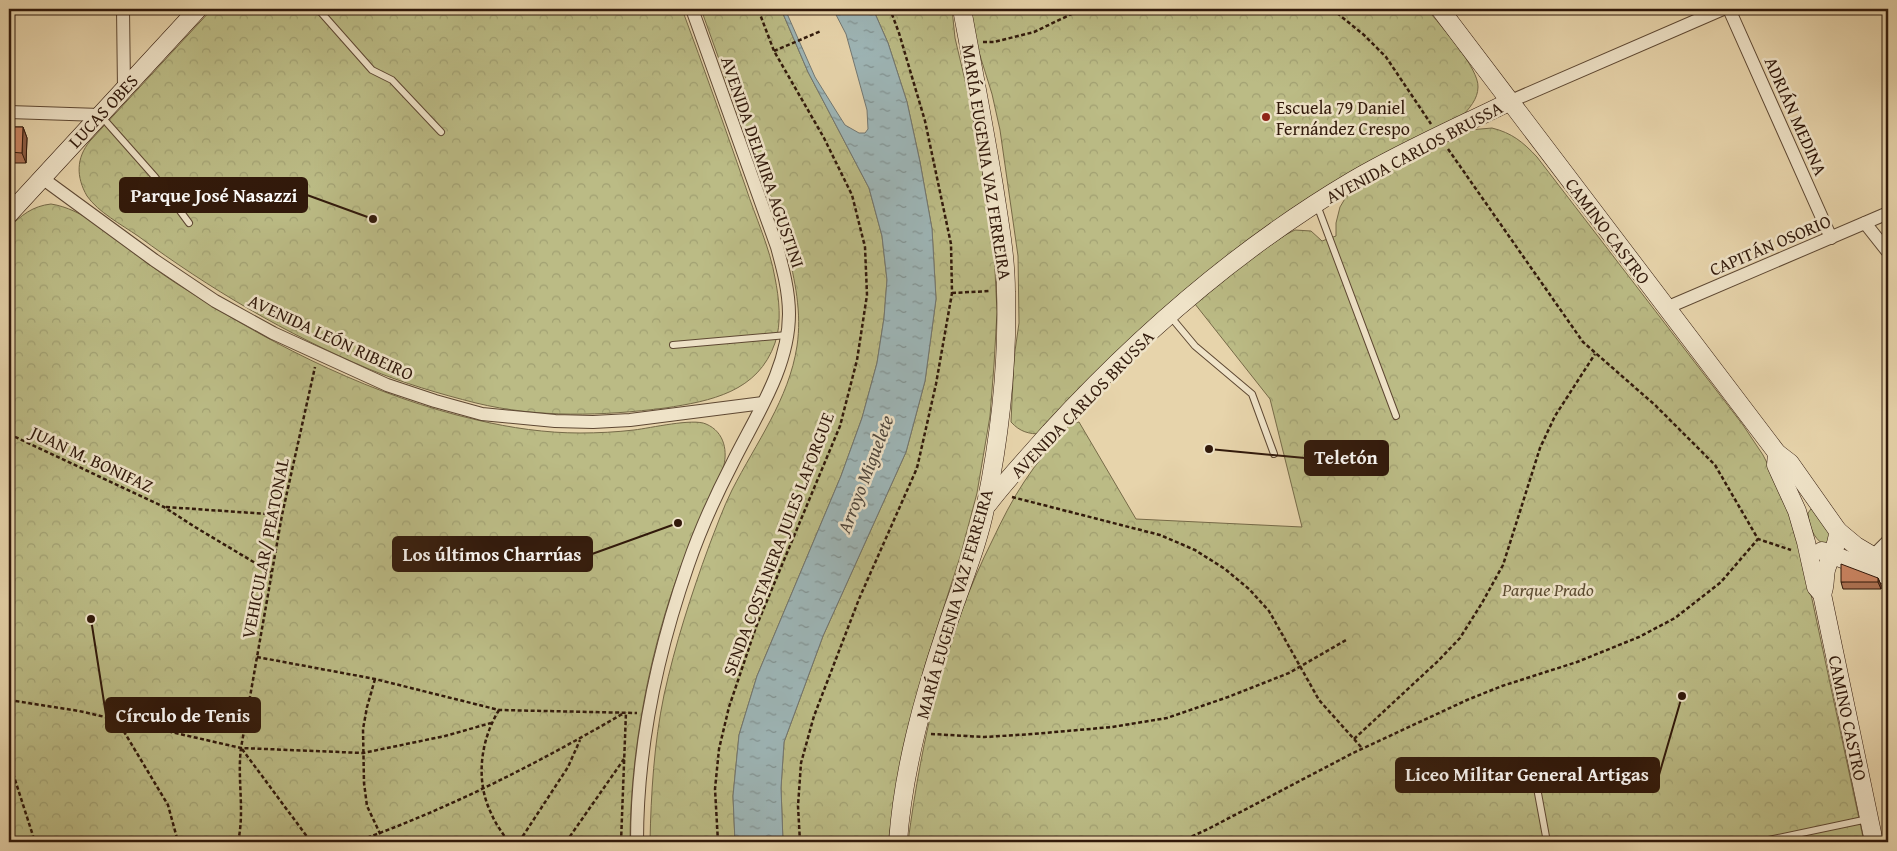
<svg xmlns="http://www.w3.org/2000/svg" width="1897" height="851" font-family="'Gentium Book Plus',serif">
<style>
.green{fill:#bbbb85;stroke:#766a48}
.forest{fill:url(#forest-crowns);stroke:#766a48}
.water{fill:url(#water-ripples);stroke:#727772}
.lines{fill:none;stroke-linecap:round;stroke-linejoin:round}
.lane-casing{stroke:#5e4833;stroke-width:8}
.street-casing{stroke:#5e4833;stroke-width:14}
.secondary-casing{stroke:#31190b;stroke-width:19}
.path{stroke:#31190b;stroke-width:2.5;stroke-dasharray:4 2.5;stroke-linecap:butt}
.lane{stroke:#efe3c8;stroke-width:6}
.street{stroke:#efe3c8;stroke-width:12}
.secondary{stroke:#efe3c8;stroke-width:18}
.wall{fill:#ad7253;stroke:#31190b}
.shaded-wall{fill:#8d5c44;stroke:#31190b}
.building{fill:#c98461;stroke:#31190b}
.poi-dot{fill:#8f2418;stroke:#efe3c8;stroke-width:2}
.labels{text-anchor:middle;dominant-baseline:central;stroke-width:5;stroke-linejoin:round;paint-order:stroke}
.poi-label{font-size:18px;fill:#31190b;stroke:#efe3c8;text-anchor:start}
.street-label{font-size:18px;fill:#31190b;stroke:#efe3c8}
.park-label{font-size:18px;font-style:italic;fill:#5a4a30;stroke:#efe3c8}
.water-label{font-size:19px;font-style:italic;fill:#51483e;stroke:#efe3c8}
.leader{fill:none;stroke:#31190b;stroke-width:2}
.callout-dot{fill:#31190b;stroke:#efe3c8;stroke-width:2}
.callout{fill:#31190b;stroke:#31190b;stroke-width:2}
.callout-label{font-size:19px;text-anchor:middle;font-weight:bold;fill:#fff}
</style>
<defs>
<pattern id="forest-crowns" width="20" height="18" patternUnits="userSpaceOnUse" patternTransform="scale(1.25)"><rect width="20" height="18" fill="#bbbb85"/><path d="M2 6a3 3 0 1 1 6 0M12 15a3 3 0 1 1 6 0" fill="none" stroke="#a1a072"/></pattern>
<pattern id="water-ripples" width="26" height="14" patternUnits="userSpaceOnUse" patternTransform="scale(1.25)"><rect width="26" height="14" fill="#9db5b6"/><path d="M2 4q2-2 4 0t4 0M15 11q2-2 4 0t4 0" fill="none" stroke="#819292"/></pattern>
</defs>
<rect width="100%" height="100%" fill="#e7d4ab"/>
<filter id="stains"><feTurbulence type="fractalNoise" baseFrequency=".004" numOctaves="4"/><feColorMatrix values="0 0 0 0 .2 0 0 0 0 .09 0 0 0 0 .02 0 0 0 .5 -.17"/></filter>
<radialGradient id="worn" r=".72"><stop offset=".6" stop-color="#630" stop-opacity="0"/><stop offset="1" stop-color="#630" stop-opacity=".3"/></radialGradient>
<path class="green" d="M1815,508L1827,521L1832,542L1824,545C1813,537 1809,527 1808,513L1811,509Z"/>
<g class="forest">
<path d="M212,9H682C704,68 725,128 746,188C755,216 770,248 775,278C779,298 782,323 775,343C758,392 711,401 665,408C603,416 538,418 476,403C440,394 403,383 369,369C286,334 210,289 138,236C122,225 98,212 87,196C76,177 76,158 90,141Z"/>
<path d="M701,9H781L808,72L869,188L882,236L887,280L884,318L877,363L862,418L841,476L757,676L739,735L733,796L735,842H650C651,794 654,743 664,695C675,645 691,595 709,546C716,528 723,508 732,490C756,443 789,399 797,346C802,313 795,280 787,249Z"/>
<path d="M873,9H952L955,38L976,127L994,250L997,312L994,365L990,416L977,493L960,557L925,665L907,734L888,842H783L781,788L784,742L823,636L906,452L925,381L936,299L932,229L920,162L907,102L888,43Z"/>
<path d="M970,9H1427C1440,25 1479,68 1478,87C1478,99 1469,109 1461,117L1316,197L1041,434C1029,434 1020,432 1011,422L1014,358L1019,323L1018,256L1000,130L992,94L978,49Z"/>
<path d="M1492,128C1512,133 1523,142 1537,157L1743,425L1763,455L1789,506L1809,585L1864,842H908C922,737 945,634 993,539C1002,520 1012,500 1024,482C1036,463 1052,446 1065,428L1069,424L1079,422L1136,519L1302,527L1270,399L1195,304L1243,265L1285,235L1295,230L1311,231L1322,241L1336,236V223L1340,207L1346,197L1358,188L1388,170L1469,130Z"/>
<path d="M51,204C83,209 109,234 133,252C152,267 170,280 190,292C277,348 376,397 477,420C511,428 546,433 580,433C598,433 617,432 634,430C651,428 693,418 706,424C725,432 728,452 723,469C710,501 695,532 682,564C650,647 630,753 630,842H9V228C21,215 33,206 51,204Z"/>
</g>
<path class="water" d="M781,9H785L815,77L838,114L845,125L859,133H865L868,129L867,110L846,34L833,9H873L888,43L907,102L920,162L932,229L936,299L925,381L906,452L823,636L784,742L781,788L783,842H735L733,796L739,735L757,676L841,476L862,418L877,363L884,318L887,280L882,236L869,188L808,72Z"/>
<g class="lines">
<defs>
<g id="lane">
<path d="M318,9L372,70L392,80L441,132"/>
<path d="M101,116L155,177L189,223"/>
<path d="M1317,205L1396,416"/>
<path d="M1170,316L1195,346L1252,394L1274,454"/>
<path d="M673,345L787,335"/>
<path d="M1535,777L1547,842"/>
<path d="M1759,842L1868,819"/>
</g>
<g id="street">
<path d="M123,9L124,89"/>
<path d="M1729,9L1831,238"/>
<path d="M1511,101L1723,9"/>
<path d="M9,112L100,115"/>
<path d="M42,178L154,260L215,301L273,333L387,385L435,401L482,414L555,421L593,422L630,420L763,403"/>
<path d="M1865,223L1888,252"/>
<path d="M1666,308L1888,213"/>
<path d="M1869,564L1873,556L1888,541"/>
<path d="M637,842C637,747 657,654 688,565C700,530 715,497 732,464C755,417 789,368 789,314C789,291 783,269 777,247L692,9"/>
</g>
<g id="secondary">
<path d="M1440,9L1777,453L1790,463L1838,531C1838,546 1830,556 1826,570C1824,579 1826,585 1822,594"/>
<path d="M9,214L198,9"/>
<path d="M1777,453L1776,465L1797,511L1806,542L1816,587L1822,594L1874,842"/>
<path d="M988,504C1007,479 1029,456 1050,432C1138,336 1239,248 1352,181C1403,151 1458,127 1511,101"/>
<path d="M1838,531L1856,546L1888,565"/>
<path d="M1822,551L1888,576"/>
<path d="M898,842C903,770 923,698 946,630C959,589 978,547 986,504C1000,435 1008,362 1006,292C1006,256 999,220 994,186C984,126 973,68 962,9"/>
</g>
</defs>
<use href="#lane" class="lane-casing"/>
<use href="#street" class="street-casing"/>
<use href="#secondary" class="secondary-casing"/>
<g class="path">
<path d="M1332,9L1364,35L1386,57L1431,124"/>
<path d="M983,42H994L1034,32L1082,9"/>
<path d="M774,51L821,31"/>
<path d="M1448,149L1583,342L1655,405L1715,465L1758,539L1791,550"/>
<path d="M952,293L990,291"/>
<path d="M9,434L164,507L195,527L272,573"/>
<path d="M1012,497L1160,535L1195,550L1225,569L1249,589L1269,611L1319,700L1362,748"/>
<path d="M166,507L282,515"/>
<path d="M257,657L375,679L499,710L637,713"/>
<path d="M375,679L367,707L363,729L364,783L367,806L384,842"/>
<path d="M9,700L79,711L241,748L363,753L445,736L491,723"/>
<path d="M499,710C480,741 475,782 492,815C496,825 503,833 508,842"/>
<path d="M117,720L168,805L178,842"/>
<path d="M931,734L984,737L1033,734L1112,727L1167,718L1228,697L1289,673L1346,640"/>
<path d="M1354,739L1438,661L1460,638L1482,603L1503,565L1540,448L1555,416L1595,354"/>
<path d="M242,749L311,842"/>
<path d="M9,761L35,842"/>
<path d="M9,784L14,776"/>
<path d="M238,842C245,810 237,780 241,748L282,515L315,367"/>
<path d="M355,842C449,809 538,763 624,713"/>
<path d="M519,842L568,767L580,740"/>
<path d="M566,842L624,759"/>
<path d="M621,842L626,712"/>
<path d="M718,842L715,789L719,749L729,707L756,627L840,426L857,360L867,295L865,247L852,195L824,138L774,51L758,9"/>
<path d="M800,842L798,806L801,763L814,716L859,599L917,468L936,384L952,293L951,244L925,121L899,33L890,9"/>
<path d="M1180,842L1210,828L1353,753L1467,700L1502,686L1577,662L1639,637L1675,618L1721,582L1758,539"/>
</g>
<use href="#lane" class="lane"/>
<use href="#street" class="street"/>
<use href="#secondary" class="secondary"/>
</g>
<g class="wall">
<path d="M9,127H23L27,138L26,163H9Z"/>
<path d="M1878,578L1881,585V589H1843L1841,582Z"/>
</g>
<g class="shaded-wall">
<path d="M23,127L27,138L26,163L22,153Z"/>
<path d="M1878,578L1881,585V589L1878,582Z"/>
</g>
<g class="building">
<path d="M9,127H23L22,153L9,152Z"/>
<path d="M1841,564L1878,578V582H1841Z"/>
</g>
<circle class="poi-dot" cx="1266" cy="117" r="5"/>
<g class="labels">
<g class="poi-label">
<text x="1276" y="107">Escuela 79 Daniel<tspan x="1276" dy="21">Fernández Crespo</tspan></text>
</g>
<g class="street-label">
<text transform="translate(103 111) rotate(-47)">LUCAS OBES</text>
<text transform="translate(1796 116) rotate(66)">ADRIÁN MEDINA</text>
<text transform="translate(1414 152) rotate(-28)">AVENIDA CARLOS BRUSSA</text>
<text transform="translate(763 162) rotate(71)">AVENIDA DELMIRA AGUSTINI</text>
<text transform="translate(987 162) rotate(81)">MARÍA EUGENIA VAZ FERREIRA</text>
<text transform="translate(1608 231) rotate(53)">CAMINO CASTRO</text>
<text transform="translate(1770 245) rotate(-23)">CAPITÁN OSORIO</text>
<text transform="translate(331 337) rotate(25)">AVENIDA LEÓN RIBEIRO</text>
<text transform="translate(1082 404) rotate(-46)">AVENIDA CARLOS BRUSSA</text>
<text transform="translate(92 459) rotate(25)">JUAN M. BONIFAZ</text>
<text transform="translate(778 544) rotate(-69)">SENDA COSTANERA JULES LAFORGUE</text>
<text transform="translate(265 548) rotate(-79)">VEHICULAR/ PEATONAL</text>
<text transform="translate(954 604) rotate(-74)">MARÍA EUGENIA VAZ FERREIRA</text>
<text transform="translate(1848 718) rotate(78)">CAMINO CASTRO</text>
</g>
<g class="park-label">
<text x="1548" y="589">Parque Prado</text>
</g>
<g class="water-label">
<text transform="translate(865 474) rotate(-69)">Arroyo Miguelete</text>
</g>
</g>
<path class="leader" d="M373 219L307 195M1209 449L1305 458M678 523L592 554M91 619L106 715M1682 696L1659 775"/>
<g class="callout-dot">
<circle cx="373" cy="219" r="5"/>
<circle cx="1209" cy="449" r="5"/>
<circle cx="678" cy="523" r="5"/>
<circle cx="91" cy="619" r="5"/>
<circle cx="1682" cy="696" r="5"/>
</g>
<g class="callout">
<rect x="120" y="178" width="187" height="34" rx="5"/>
<rect x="1305" y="441" width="83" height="34" rx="5"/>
<rect x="393" y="537" width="199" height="34" rx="5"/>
<rect x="106" y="698" width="154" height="34" rx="5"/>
<rect x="1396" y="758" width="263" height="34" rx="5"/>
</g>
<g class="callout-label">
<text x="214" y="202">Parque José Nasazzi</text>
<text x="1346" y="464">Teletón</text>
<text x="492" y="561">Los últimos Charrúas</text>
<text x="183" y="722">Círculo de Tenis</text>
<text x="1527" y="781">Liceo Militar General Artigas</text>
</g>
<rect width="1897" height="851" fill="none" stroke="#e7d4ab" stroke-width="30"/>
<rect x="10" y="10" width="1877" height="831" fill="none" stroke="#31190b" stroke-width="2.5"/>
<rect x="15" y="15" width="1867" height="821" fill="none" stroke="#31190b"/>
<rect width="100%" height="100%" filter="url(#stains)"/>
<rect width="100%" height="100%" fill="url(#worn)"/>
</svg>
